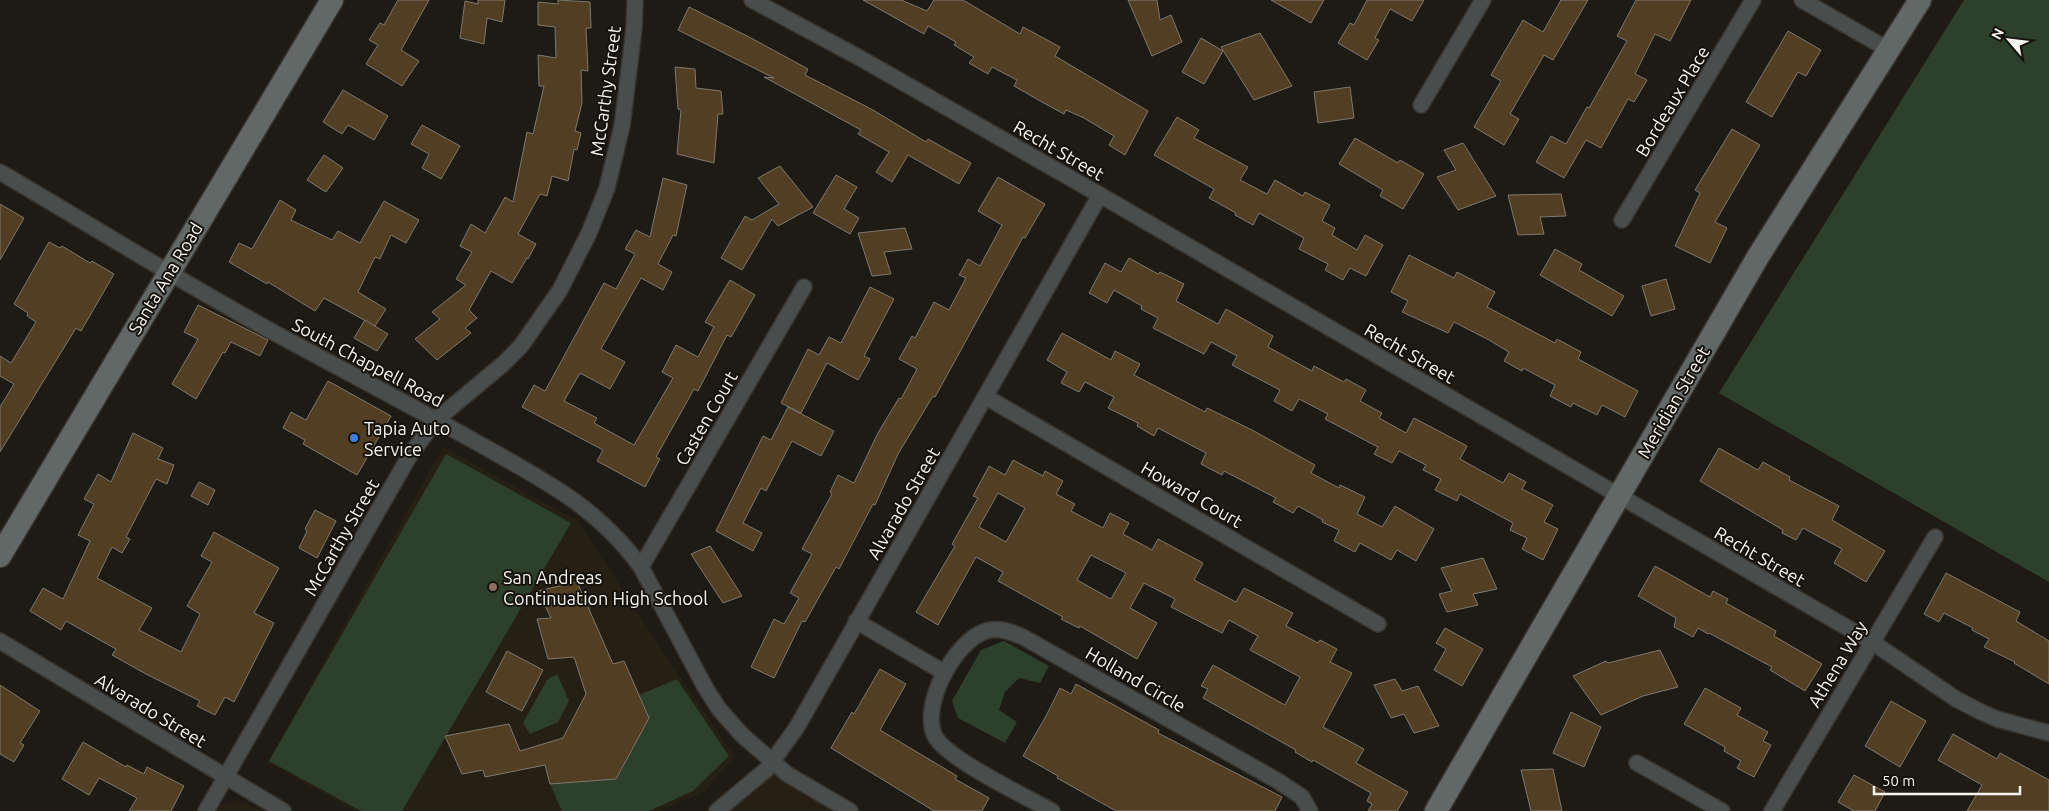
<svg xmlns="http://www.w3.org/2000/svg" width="2049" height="811" font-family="Ubuntu,sans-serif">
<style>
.built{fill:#262014}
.green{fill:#2c402c}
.building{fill:#523f23;stroke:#7d7870;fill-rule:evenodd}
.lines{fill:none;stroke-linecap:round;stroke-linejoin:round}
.street-casing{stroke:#38352f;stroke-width:18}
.secondary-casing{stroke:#38352f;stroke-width:25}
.street{stroke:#494d4b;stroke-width:15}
.secondary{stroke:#626866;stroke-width:22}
.shop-dot{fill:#3f7fe0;stroke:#15120c;stroke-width:2}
.education-dot{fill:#8d6e63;stroke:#15120c;stroke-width:2}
.labels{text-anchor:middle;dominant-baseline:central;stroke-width:4;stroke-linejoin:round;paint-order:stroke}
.street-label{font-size:18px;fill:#f7f5f0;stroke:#15120c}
.poi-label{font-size:18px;fill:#f7f5f0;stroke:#15120c;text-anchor:start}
</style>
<rect width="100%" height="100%" fill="#1e1b15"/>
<g class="built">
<path d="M443,447L578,521L664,653L735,757L705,791L661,811H354L268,762Z"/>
<path d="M767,769L836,811H717Z"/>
<path d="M237,800L264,811H214L216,807Z"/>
</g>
<g class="green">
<path d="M1964,0H2049V582L1719,393Z"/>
<path d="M446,454L571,523L402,811H361L269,761Z"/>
<path d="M1004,641L1049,666L1040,683L1019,678L1005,692L999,710L1017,722L1005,743L958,718L952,701L981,650Z"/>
<path d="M557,674L569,701L558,722L530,734L523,723L547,680Z"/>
<path d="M677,679L729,756L693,791L649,811H562L550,784L616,779L649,718L639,695Z"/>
</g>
<g class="building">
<path d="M398,0H429L401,50L419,61L402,86L366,64L378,45L369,40L380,23L384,25Z"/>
<path d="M478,0H505L502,22L487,18L484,44L460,38L465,1L478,4Z"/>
<path d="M558,0L590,2L591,28H586L588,71L581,70L582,103L575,131L581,133L577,150L574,149L568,181L552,176L547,196L540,194L518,234L536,244L528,259L527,258L512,283L491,271L469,310L477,318L465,328L471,333L437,360L415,339L440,319L432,312L466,285L456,279L472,252L460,246L471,224L485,233L505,197L513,202L527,132L533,134L544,86H539L538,55L556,58L555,27L538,25V2L558,4Z"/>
<path d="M863,0H901L927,11L934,0H963L1020,34L1023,27L1060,47L1055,56L1148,111L1125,155L1109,145L1114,136L1084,118L1066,110L1064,114L1042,102L1014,86L1017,80L992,67L988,74L969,63L974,57L954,45L956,42L928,26L924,34Z"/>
<path d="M1128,0H1157L1160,20L1171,15L1182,42L1152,56Z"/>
<path d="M1271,0H1324L1311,23Z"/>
<path d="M1367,0H1424L1412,21L1390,9L1375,38L1379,40L1367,60L1338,43L1350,23L1354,25Z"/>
<path d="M1561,0H1588L1553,60L1544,55L1510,114L1519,119L1504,145L1474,127L1501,81L1491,75L1523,20L1543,32Z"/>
<path d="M1636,0H1691L1670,41L1655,34L1635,74L1647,80L1634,102L1628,99L1601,148L1586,140L1564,178L1536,162L1551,136L1566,144L1587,107L1589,108L1627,41L1617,36Z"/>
<path d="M689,7L751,38L808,69L805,75L873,110L926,142L928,139L971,163L959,184L908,155L892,182L876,172L889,152L858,134L861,130L764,77L774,78L678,30Z"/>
<path d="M1788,31L1821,50L1806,76L1798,72L1772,117L1746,102Z"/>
<path d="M1260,33L1292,86L1254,100L1221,47Z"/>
<path d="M1201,38L1223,51L1204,84L1182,72Z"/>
<path d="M675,67L695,69L696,88L721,91L723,114H718L714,163L677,154L681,110L678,109Z"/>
<path d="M1350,87L1354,118L1318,123L1314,92Z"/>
<path d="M343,90L388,116L374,140L348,125L342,134L323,122Z"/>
<path d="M1177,117L1199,130L1194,138L1248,167L1240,180L1267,194L1275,180L1303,196L1305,192L1330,205L1322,221L1335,228L1332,235L1357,250L1365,235L1383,245L1366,276L1350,268L1343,280L1325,270L1328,264L1299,249L1304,238L1259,213L1253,225L1235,215L1236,213L1209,198L1214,189L1154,155Z"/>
<path d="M422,125L460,146L441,179L422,168L429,154L411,144Z"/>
<path d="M1732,129L1760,145L1715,222L1727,228L1710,263L1675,246L1700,193L1695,190Z"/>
<path d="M1355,138L1398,163L1400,160L1424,174L1403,209L1380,196L1383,190L1339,164Z"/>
<path d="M1463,143L1496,196L1458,210L1437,177L1456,170L1444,150Z"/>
<path d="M324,155L343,168L326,192L307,180Z"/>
<path d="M780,166L813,207L778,226L772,219L742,270L721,258L745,216L752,220L779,204L758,178Z"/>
<path d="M836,175L857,187L844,209L859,218L850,234L813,213Z"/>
<path d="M998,177L1045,204L1025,238L1023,237L935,397L933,396L898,454L875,505L873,504L839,569L836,567L805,622L802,621L774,678L751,667L774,619L784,624L799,598L790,593L812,554L802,549L832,494L830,492L838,475L854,483L878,433L899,398L901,399L917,369L899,359L912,336L915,338L934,302L949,310L966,278L959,275L968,259L980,266L1002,225L978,211Z"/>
<path d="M663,178L687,185L676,236L673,235L658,264L672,272L663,290L641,278L601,349L625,362L610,389L580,373L564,401L597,418L594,423L634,445L673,378L662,372L676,345L698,357L714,327L705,322L730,280L755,295L731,337L727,335L698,391L694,389L656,457L660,459L645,487L597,461L603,450L522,407L534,385L545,391L604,283L616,289L635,254L625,249L636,230L650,237Z"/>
<path d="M1561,194L1566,216L1540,217L1544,234L1518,235L1508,195Z"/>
<path d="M280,200L296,210L291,220L332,240L338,231L360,243L384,201L419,220L406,243L391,235L380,259L375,257L358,292L386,309L375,326L324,298L315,311L268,282L267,284L229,262L239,243L252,249Z"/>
<path d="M0,204L24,218L0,260Z"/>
<path d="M905,228L912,249L884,252L891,274L872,276L858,233Z"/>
<path d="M49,242L60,248L62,246L90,263L92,261L114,274L81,331L76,328L0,452V407L14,384L0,376V356L11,363L36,322L27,316L28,313L14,304Z"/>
<path d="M1555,249L1582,264L1579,270L1624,296L1612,316L1540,275Z"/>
<path d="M1409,255L1454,278L1457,272L1495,292L1487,307L1555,343L1557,339L1581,352L1578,359L1638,391L1625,417L1602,405L1597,415L1573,403L1571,407L1550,396L1555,385L1523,368L1522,371L1504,361L1509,352L1489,340L1454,322L1448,333L1402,312L1408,301L1391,292Z"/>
<path d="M1129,258L1158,274L1160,272L1184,284L1176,301L1218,324L1226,309L1273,336L1268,347L1312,371L1314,366L1344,382L1346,379L1366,390L1360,401L1382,413L1379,418L1406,433L1414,418L1467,446L1460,459L1503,483L1509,473L1526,482L1522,489L1553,505L1544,522L1558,529L1543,560L1522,549L1527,538L1510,530L1513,523L1460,494L1457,501L1435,490L1441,479L1423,470L1426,465L1399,451L1392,463L1374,454L1378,447L1325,419L1328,414L1299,399L1292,411L1274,401L1280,390L1232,365L1237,356L1211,342L1204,354L1153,328L1158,318L1141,309L1142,306L1114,290L1107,303L1089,293L1105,263L1121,272Z"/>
<path d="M1666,279L1675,309L1651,316L1642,286Z"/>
<path d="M870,287L894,299L864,356L870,359L858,380L827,363L801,413L781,403L808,349L819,355L829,337L841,343Z"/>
<path d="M198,305L268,340L260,356L231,342L225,353L223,352L196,399L172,384L198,339L184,332Z"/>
<path d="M365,320L388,334L377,351L354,338Z"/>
<path d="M1062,333L1111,360L1115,351L1140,364L1134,375L1205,412L1207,408L1252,430L1315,465L1311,473L1339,488L1340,485L1365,497L1357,514L1382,527L1395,506L1434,529L1416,561L1397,550L1391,560L1360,543L1355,552L1334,541L1339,530L1322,522L1323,520L1298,506L1293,513L1273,502L1276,498L1224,471L1222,475L1201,464L1206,453L1158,428L1154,436L1137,426L1138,423L1108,408L1114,397L1085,382L1079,392L1061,383L1067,372L1047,360Z"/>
<path d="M328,381L391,416L357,475L303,444L305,440L283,428L291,412L306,420Z"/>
<path d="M788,407L834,431L821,456L792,441L766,491L761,488L743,523L762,533L753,551L716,531L763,436L771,440Z"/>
<path d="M133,433L163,448L158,459L174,465L167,484L156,479L126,537L130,539L122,553L112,547L97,578L152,608L139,630L181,652L200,614L187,606L212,562L201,556L214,532L279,568L254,613L274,623L234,702L225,697L215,715L197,706L200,701L146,674L112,655L116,649L66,621L61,630L30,611L43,588L63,599L90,541L78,535L94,504L84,499L98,474L111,482Z"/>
<path d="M1719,448L1758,470L1763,462L1790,477L1789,480L1839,506L1832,520L1885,551L1866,582L1834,563L1842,549L1803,528L1796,540L1782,533L1783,530L1700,481Z"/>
<path d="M1013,460L1043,476L1045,471L1063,481L1056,494L1075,504L1071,511L1103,528L1110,513L1129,523L1123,534L1152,550L1158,539L1203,563L1194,580L1236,602L1244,588L1293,613L1286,626L1318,643L1320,640L1337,649L1330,662L1352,673L1323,727L1364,749L1356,763L1408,792L1397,811H1368L1372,804L1367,801L1371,793L1313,760L1312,762L1295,752L1296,750L1203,698L1208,689L1201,686L1213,665L1285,705L1300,677L1250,650L1258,636L1229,620L1222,633L1171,607L1175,599L1144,583L1130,608L1157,623L1137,659L1080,626L1079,628L1061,619L1063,617L998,581L1003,572L976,557L938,625L916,612L955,546L952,544L978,498L973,496L989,466L1005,475ZM998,493L1025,508L1006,542L979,527ZM1091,555L1126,573L1111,599L1077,580Z"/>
<path d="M199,482L215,490L208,505L191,496Z"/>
<path d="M315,510L336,521L317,558L299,548L307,531L305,529Z"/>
<path d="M710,546L742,596L723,603L691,554Z"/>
<path d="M1483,558L1497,589L1473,594L1478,605L1447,612L1439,594L1452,591L1441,568Z"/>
<path d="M1655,566L1710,597L1713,591L1728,599L1726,603L1776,631L1774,636L1822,664L1805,691L1770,670L1772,667L1709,633L1708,634L1698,628L1693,637L1674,627L1676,618L1638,596Z"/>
<path d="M1946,573L2020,612L2016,621L2049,641V684L2014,663L2015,662L1984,647L1989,639L1972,630L1973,628L1944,613L1939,622L1924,614Z"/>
<path d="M577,582L613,664L624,661L649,718L616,779L550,784L545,765L485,777L483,770L462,774L445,736L509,724L520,751L563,738L586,694L574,657L548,659L537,619L551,618L538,591Z"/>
<path d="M1445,628L1483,649L1462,686L1434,670L1446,649L1436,643Z"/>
<path d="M1660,650L1678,687L1643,696L1601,715L1573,676L1606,661L1608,663Z"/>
<path d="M507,651L543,670L522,711L486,692Z"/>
<path d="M880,669L906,684L880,730L957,776L955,779L989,798L982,811H934L831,748L852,712L854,714Z"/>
<path d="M1395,679L1402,691L1418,686L1439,726L1414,733L1404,714L1391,718L1374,685Z"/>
<path d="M1076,684L1159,730L1158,733L1282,797L1275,811H1116L1057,778L1058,776L1023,756L1046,716L1060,688L1071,694Z"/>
<path d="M0,685L40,711L20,743L24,745L14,762L0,754Z"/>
<path d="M1705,688L1741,708L1737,715L1768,732L1763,741L1771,745L1754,777L1737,768L1741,761L1724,751L1725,747L1684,724Z"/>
<path d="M1891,701L1926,721L1900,767L1865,746Z"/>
<path d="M1571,712L1601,727L1584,767L1553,753Z"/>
<path d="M1953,734L1997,759L2000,753L2049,780V811H1967L1982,785L1938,760Z"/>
<path d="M83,742L126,767L127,765L144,774L147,767L184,786L171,811H129L137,798L99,778L89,795L62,779Z"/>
<path d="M1553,769L1562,811H1531L1521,770Z"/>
<path d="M1854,775L1885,792L1875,811H1854L1838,802Z"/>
</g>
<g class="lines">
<defs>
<g id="street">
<path d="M752,0L860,58L1100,195L1872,642L1956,699L1981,712L1997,719L2049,733"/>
<path d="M1802,0L1889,50"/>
<path d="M1421,105L1483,0"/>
<path d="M0,172C94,227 186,285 282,337C347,372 412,406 476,442C541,479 596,505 641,567L705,687L719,709L742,735L787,774L850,811"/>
<path d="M1622,220L1753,0"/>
<path d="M986,397L1378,624"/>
<path d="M641,567L804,287"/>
<path d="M856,621L945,673"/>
<path d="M0,641L283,811"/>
<path d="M1637,763L1722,811"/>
<path d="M206,811L410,455L436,420L503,364L521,346L560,290L589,233L607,188L622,126L634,29L635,0"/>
<path d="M717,811L767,769L797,727L1100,195"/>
<path d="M1052,811C1026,797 950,760 936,738C918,708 955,640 986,631C999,627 1011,632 1023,637L1278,781L1302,797L1310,811"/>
<path d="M1772,811L1935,537"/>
</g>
<g id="secondary">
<path d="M0,556L332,0"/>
<path d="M1436,811L1759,255L1920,0"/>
</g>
</defs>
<use href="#street" class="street-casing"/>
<use href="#secondary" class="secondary-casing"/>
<use href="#street" class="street"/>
<use href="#secondary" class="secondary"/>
</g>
<circle class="shop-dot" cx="354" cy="438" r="5"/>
<circle class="education-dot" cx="493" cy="587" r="5"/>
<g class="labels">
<g class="street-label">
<text transform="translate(605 91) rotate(-82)">McCarthy Street</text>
<text transform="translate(1672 101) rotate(-59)">Bordeaux Place</text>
<text transform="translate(1059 150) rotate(30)">Recht Street</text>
<text transform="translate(165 278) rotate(-59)">Santa Ana Road</text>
<text transform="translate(1410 353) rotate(30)">Recht Street</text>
<text transform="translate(368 362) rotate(28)">South Chappell Road</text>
<text transform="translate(1673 402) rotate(-60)">Meridian Street</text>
<text transform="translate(706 418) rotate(-60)">Casten Court</text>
<text transform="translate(1192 494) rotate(30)">Howard Court</text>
<text transform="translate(903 503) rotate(-60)">Alvarado Street</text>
<text transform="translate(341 537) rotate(-60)">McCarthy Street</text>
<text transform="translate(1760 556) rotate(30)">Recht Street</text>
<text transform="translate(1837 664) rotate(-59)">Athena Way</text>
<text transform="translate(1136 679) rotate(30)">Holland Circle</text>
<text transform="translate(151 710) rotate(31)">Alvarado Street</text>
</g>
<g class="poi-label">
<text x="364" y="428">Tapia Auto<tspan x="364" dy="21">Service</tspan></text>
<text x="503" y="577">San Andreas<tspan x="503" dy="21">Continuation High School</tspan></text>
</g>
</g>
<g transform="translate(2009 40) rotate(298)" stroke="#15120c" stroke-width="4" paint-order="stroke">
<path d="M0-4L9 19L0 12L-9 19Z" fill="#f7f5f0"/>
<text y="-8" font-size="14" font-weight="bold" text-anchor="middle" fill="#f7f5f0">N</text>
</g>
<path d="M1874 786v8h146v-8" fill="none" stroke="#f7f5f0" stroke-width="2.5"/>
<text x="1882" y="786" font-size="15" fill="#f7f5f0" stroke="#15120c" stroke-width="4" paint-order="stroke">50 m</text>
</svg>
